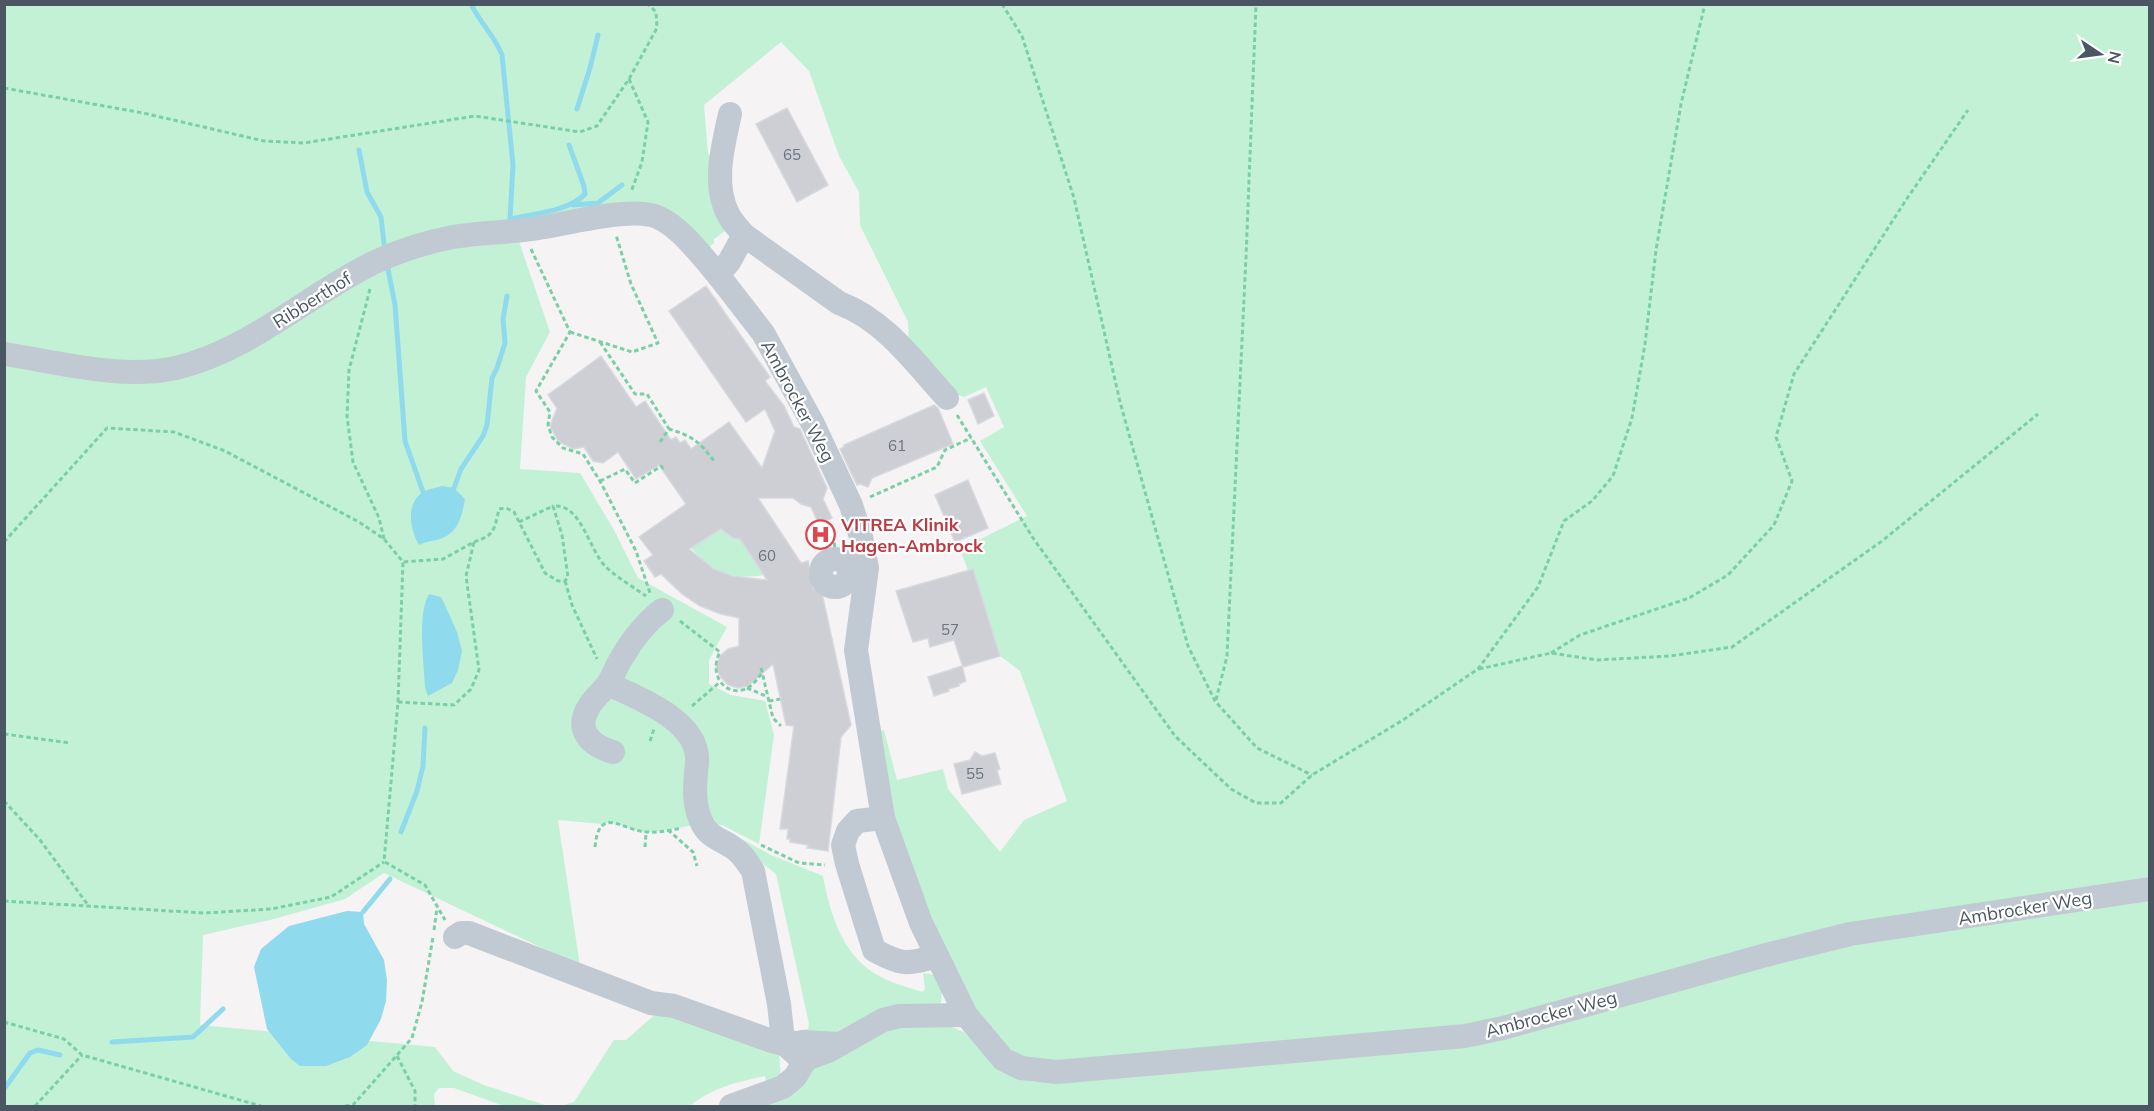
<svg xmlns="http://www.w3.org/2000/svg" width="2154" height="1111" font-family="Mulish,sans-serif">
<style>
.green{fill:#c3f1d5}
.water{fill:#90daee}
.lines{fill:none;stroke-linecap:round;stroke-linejoin:round}
.stream{stroke:#90daee;stroke-width:5}
.building{fill:#cdcfd5;stroke:#d7d9de;stroke-width:1.5;fill-rule:evenodd}
.path{stroke:#7ad0a6;stroke-width:3;stroke-dasharray:4.5 3;stroke-linecap:butt}
.minor{stroke:#c1cad2;stroke-width:24}
.labels{text-anchor:middle;dominant-baseline:central;stroke-width:4.5;stroke-linejoin:round;paint-order:stroke}
.number-label{font-size:15px;fill:#6b747e}
.street-label{font-size:18px;fill:#4a5661;stroke:#fff}
.health-label{font-size:18px;font-weight:bold;fill:#be3a42;stroke:#fff;text-anchor:start}
</style>
<rect width="100%" height="100%" fill="#f5f3f3"/>
<g class="green">
<path d="M5,5H2149V879L1491,1024L1054,1064L1023,1057L997,1040L954,979L900,843L878,732L884,730L897,780L943,769L948,789L1000,852L1024,820L1067,801L1020,671L1000,656L960,549L1027,516L980,441L1004,427L986,387L964,397L948,391L909,347L908,322L860,225L859,192L839,156L809,71L781,42L704,105L708,153L713,161L729,228L714,239V243L705,250L655,212L514,227L550,332L526,377L520,469L580,473L614,530L638,578L727,627L709,660V684L731,695L765,701L774,735L759,844L722,825L701,824L646,833L611,822L603,824L558,820L580,966L384,873L345,899L274,919L203,935L200,1025L435,1047L453,1071L484,1085L548,1106H504L454,1088H439L434,1094L435,1106H5Z"/>
<path d="M722,528L733,538L740,539L764,575C731,580 713,573 691,548Z"/>
<path d="M722,828L771,855L823,876C830,915 844,960 883,978C895,984 910,988 923,992L925,989L923,973L934,975L942,992L941,1002L936,1007L836,1038L789,1032L808,1029L809,1024L776,874L739,845Z"/>
<path d="M2149,895V1106H746L879,1029L944,1024L964,1032L999,1068L1012,1075L1034,1082L1460,1044L1845,945Z"/>
<path d="M660,1013L779,1055L781,1079L768,1088L765,1076C737,1082 711,1088 690,1106H561L574,1102L614,1040H626L652,1017Z"/>
</g>
<g class="water">
<path d="M442,486L454,488L465,499C462,518 457,535 437,540C430,541 425,542 419,545C410,529 405,504 423,492C428,489 436,488 442,486Z"/>
<path d="M429,594L441,597L444,603L457,632L462,651L458,670L452,683L428,696L425,687C424,663 417,613 429,594Z"/>
<path d="M347,911L363,912L364,924L384,960L387,980L386,1001L381,1019L367,1045L350,1057L326,1066H300L291,1059L267,1029L254,967L261,949L289,926Z"/>
</g>
<g class="lines">
<g class="stream">
<path d="M471,4C480,23 495,36 502,55L513,165L510,219C532,214 570,211 585,194L584,186L569,145"/>
<path d="M577,109L590,68L598,35"/>
<path d="M359,150L367,192L381,217L385,252"/>
<path d="M573,205L598,203L622,185"/>
<path d="M387,264L395,305L405,441L423,492"/>
<path d="M454,488L461,469L483,436L487,425L492,378L497,368L505,343L503,319L507,296"/>
<path d="M401,832L417,791L423,766L425,728"/>
<path d="M363,912L390,879"/>
<path d="M112,1042L193,1037L223,1009"/>
<path d="M4,1089L30,1053L38,1050L60,1055"/>
</g>
</g>
<g class="building">
<path d="M787,108L828,185L797,202L756,124Z"/>
<path d="M706,286L770,377L765,381L784,406L794,427L800,429L827,488L823,499L832,518L819,525L811,507L801,504L793,498H758L801,563L808,561L814,589L820,584L851,725L841,737L828,851L807,848L808,845L790,842V839H787L788,829H780L794,726L786,725L773,664L748,686L738,688L728,685L720,676L716,667L720,656L728,649L739,646V618L721,614L700,606L682,594L661,574L655,577L644,561L653,555L639,537L686,504L659,465L636,479L618,452L603,463L593,461L584,447L573,449L558,441L550,426L557,408L548,395L601,356L636,407L645,401L671,440L676,437L680,443L685,440L691,449L729,422L762,468L775,431L765,409L746,422L669,311ZM721,529L733,538L740,539L767,580L732,576L714,569L689,549Z"/>
<path d="M984,393L994,416L978,424L968,400Z"/>
<path d="M934,405L938,408L953,444L872,478L868,487L860,484L857,485L840,449L844,447V445Z"/>
<path d="M968,480L988,528L955,542L935,495Z"/>
<path d="M973,569L1000,656L963,667L954,640L930,647L928,638L913,642L896,591Z"/>
<path d="M962,666L966,681L959,684V686L948,689L949,691L934,696L928,677Z"/>
<path d="M975,752L982,756L995,753L1000,769L997,770L1001,784L962,794L954,764L970,760Z"/>
</g>
<g class="lines">
<g class="path">
<path d="M1002,4L1022,36L1074,198L1120,402L1188,646L1215,701L1257,748L1312,775"/>
<path d="M629,79L648,122L642,162L631,192"/>
<path d="M4,88L143,113L264,141L304,143L475,116L580,132L597,126L629,79L657,28L656,12L648,4"/>
<path d="M531,249L570,332L536,391L550,412L548,425L552,437L563,448L583,454L600,481L636,551L650,593"/>
<path d="M370,289L349,370L347,416L353,462L379,518L384,539"/>
<path d="M570,332L632,352L658,343L631,284L616,235"/>
<path d="M600,342L635,394H647L669,429"/>
<path d="M957,415L1033,538L1175,736L1231,789L1256,803H1281L1312,775L1403,720L1478,669L1538,587L1564,521L1592,501L1613,476L1632,418L1645,344L1656,250L1681,104L1705,4"/>
<path d="M660,442L669,429C692,436 699,441 714,461"/>
<path d="M600,481L625,469L635,483L661,466L663,468L666,467"/>
<path d="M870,497L937,467L945,450L971,438"/>
<path d="M519,522L553,506"/>
<path d="M825,522L834,542L837,559"/>
<path d="M4,542L107,428L174,432L225,451L359,522L384,539L403,562L398,702L384,862"/>
<path d="M474,542C495,535 494,530 499,509L506,508L514,512L545,573L558,581H565L568,577L562,535L553,506C582,503 589,552 607,568C618,578 633,587 646,596"/>
<path d="M565,581L572,605L597,659"/>
<path d="M821,590L826,584"/>
<path d="M680,621L720,652C707,676 728,700 749,687C754,684 758,678 762,673"/>
<path d="M1551,653L1580,635L1689,598L1728,575L1774,525L1792,481L1776,437L1794,374L1906,200L1968,110"/>
<path d="M761,668L773,718L781,726"/>
<path d="M1479,669L1551,653L1597,660L1670,656L1732,647L1882,541L2038,414"/>
<path d="M747,688L768,697"/>
<path d="M1216,700L1227,656L1246,257L1256,4"/>
<path d="M769,701L780,699"/>
<path d="M398,702L454,705L471,689L479,670L466,576L474,542L443,559L403,562"/>
<path d="M692,706L720,682"/>
<path d="M4,734L70,743"/>
<path d="M650,741L654,729"/>
<path d="M4,801L40,840L88,905"/>
<path d="M668,830L693,852L697,866"/>
<path d="M761,845L799,863L825,865"/>
<path d="M595,847C599,803 624,832 648,832C659,833 671,830 682,828"/>
<path d="M645,847L646,833"/>
<path d="M385,862L425,885L445,920"/>
<path d="M4,901L204,913L271,909L331,897L384,862"/>
<path d="M434,930L437,908"/>
<path d="M4,1022L64,1039L82,1055L261,1106"/>
<path d="M397,1056L415,1091V1106"/>
<path d="M35,1106L82,1055"/>
<path d="M345,1106L353,1105L412,1038L422,1002L433,937"/>
</g>
<g class="minor">
<path d="M730,114C723,146 712,185 729,216C733,223 739,229 744,235"/>
<path d="M4,354C58,362 122,380 176,368C251,350 307,295 375,262C399,251 427,242 453,237C481,232 510,233 539,228C570,223 621,209 651,215C675,220 702,256 718,275"/>
<path d="M947,398C915,363 885,320 839,303L744,235L729,262L718,275L763,333L813,424L851,505L861,537L867,568L856,650L878,787L883,818L921,923L966,1015L1003,1059L1021,1068L1057,1072L1465,1036L1503,1028L1766,955L1850,934L2150,889"/>
<circle cx="835" cy="573" r="14"/>
<path d="M608,684C638,698 700,721 697,762C695,783 692,805 703,825C709,837 722,840 732,847C742,853 747,862 753,871L779,1004L782,1031L786,1045L797,1055L806,1059"/>
<path d="M613,752C589,745 574,729 590,705C595,697 603,691 608,684C613,676 616,667 621,659C632,640 645,623 662,610"/>
<path d="M883,818L857,821L848,831L843,845L847,864L874,950C901,965 907,965 936,956"/>
<path d="M455,937L461,933H469L651,1003L674,1006L772,1041L786,1045L803,1042L840,1044"/>
<path d="M731,1106L783,1087L795,1077L806,1059L828,1051L883,1020L899,1016L966,1015"/>
</g>
</g>
<defs>
<symbol id="hospital-ring" viewBox="-11 -11 22 22"><circle r="9.5" fill="#fff" stroke="#e0444e" stroke-width="1.5"/><path d="M-5-5h3v3.5h4V-5h3V5h-3V1.5h-4V5h-3Z" fill="#e0444e"/></symbol>
</defs>
<g fill-rule="evenodd">
<use href="#hospital-ring" x="804" y="518" width="33" height="33"/>
</g>
<g class="labels">
<g class="number-label">
<text x="792" y="154">65</text>
<text x="897" y="445">61</text>
<text x="767" y="555">60</text>
<text x="950" y="629">57</text>
<text x="975" y="773">55</text>
</g>
<g class="street-label">
<text transform="translate(312 300) rotate(-32)">Ribberthof</text>
<text transform="translate(798 401) rotate(62)">Ambrocker Weg</text>
<text transform="translate(2025 908) rotate(-9)">Ambrocker Weg</text>
<text transform="translate(1551 1014) rotate(-15)">Ambrocker Weg</text>
</g>
<g class="health-label">
<text x="841" y="524">VITREA Klinik<tspan x="841" dy="21">Hagen-Ambrock</tspan></text>
</g>
</g>
<rect width="2154" height="1111" fill="none" stroke="#4a5661" stroke-width="12"/>
<g transform="translate(2100 54) rotate(103)" stroke="#ffffff" stroke-width="4.5" paint-order="stroke">
<path d="M0-4.5L10 22L0 15L-10 22Z" fill="#4a5661"/>
<text y="-9" font-size="16" font-weight="bold" text-anchor="middle" fill="#4a5661">N</text>
</g>
</svg>
